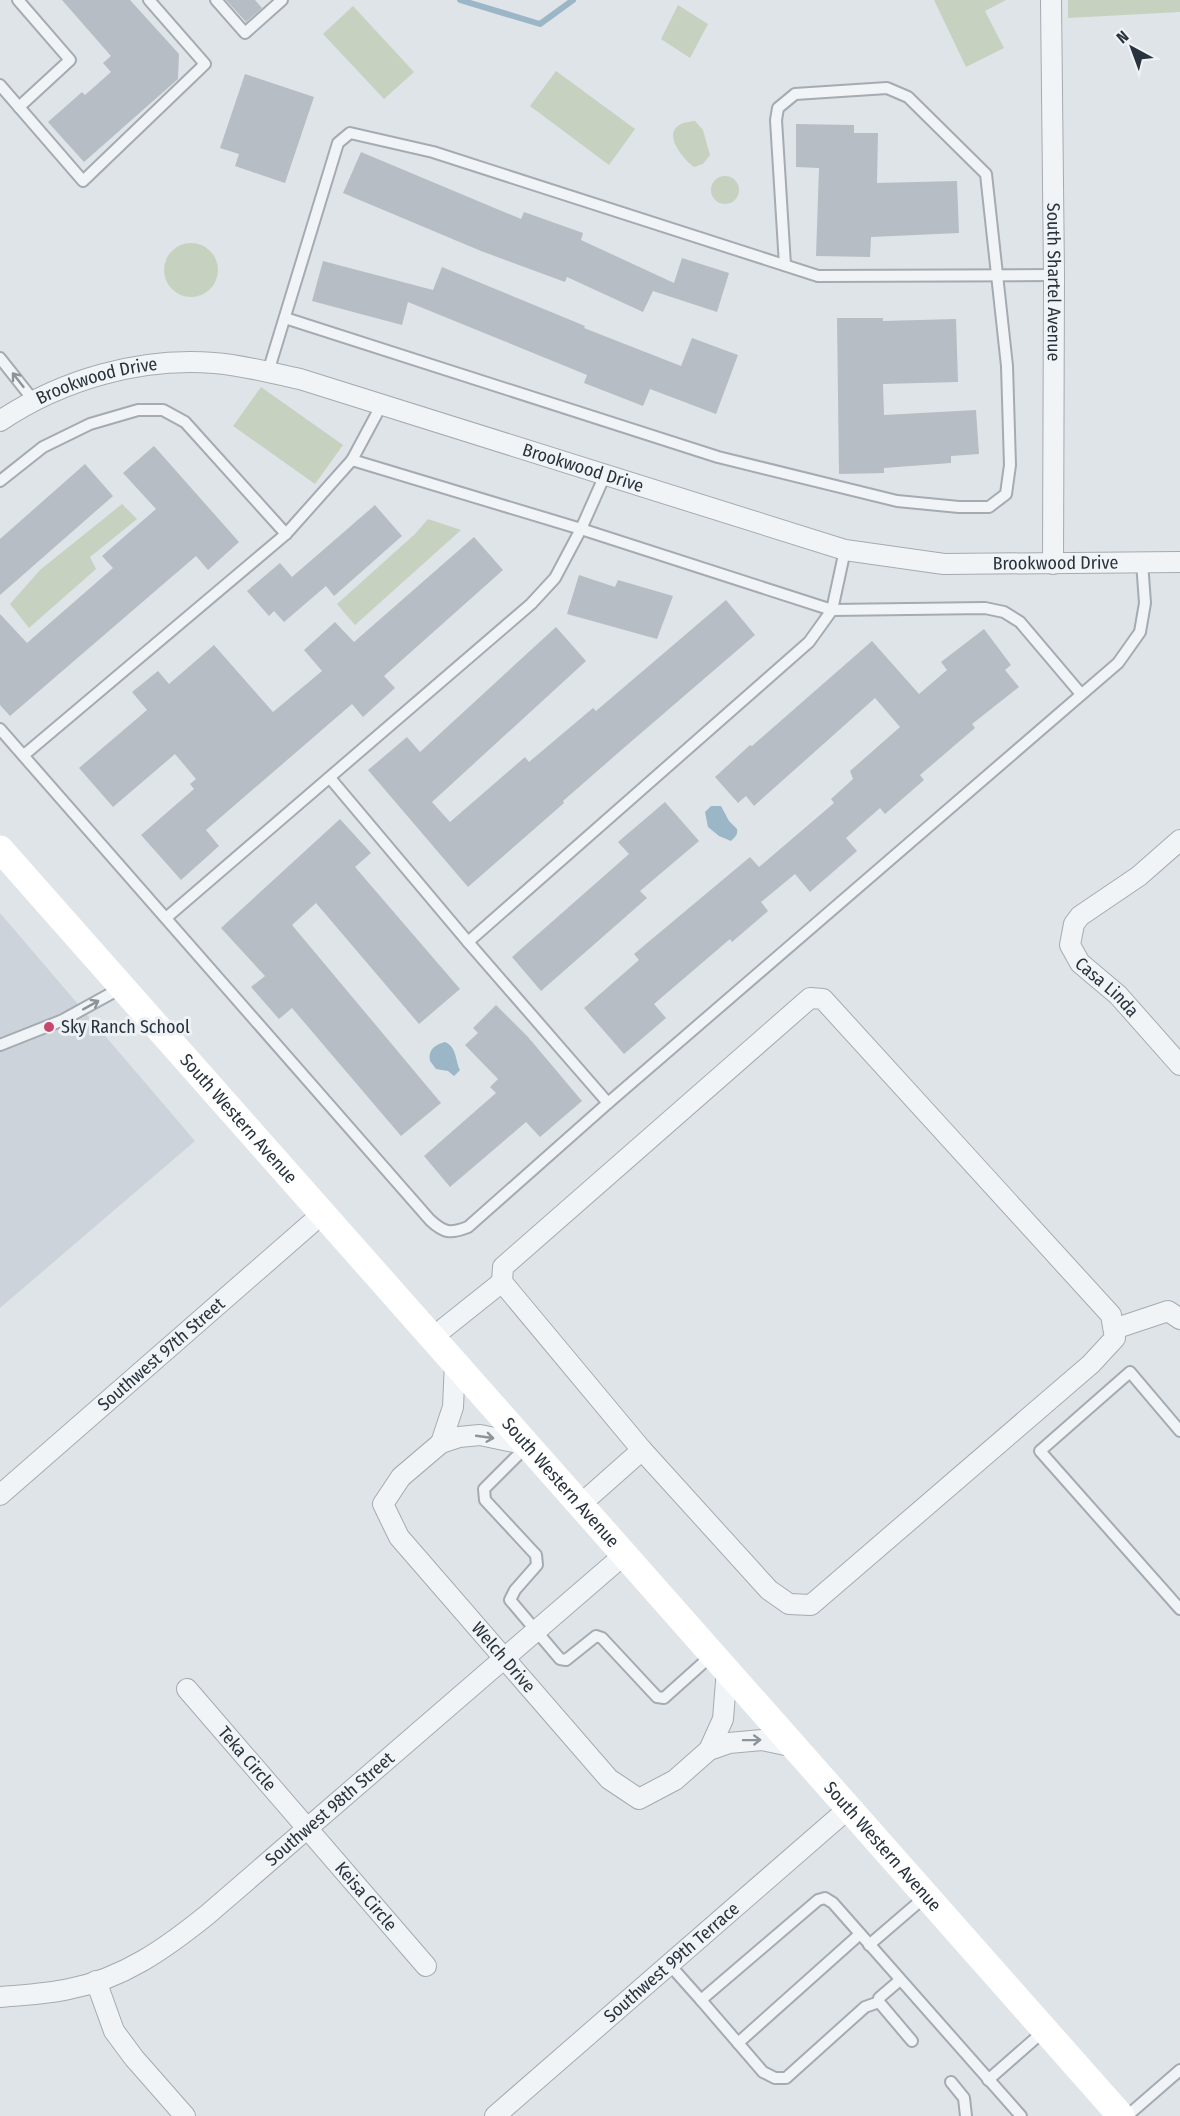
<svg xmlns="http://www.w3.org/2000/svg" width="1180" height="2116" font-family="'Fira Sans Condensed',sans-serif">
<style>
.built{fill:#cdd3da}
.green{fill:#c7d1c0}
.water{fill:#9bb6c7}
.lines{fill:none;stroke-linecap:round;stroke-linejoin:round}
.stream{stroke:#9bb6c7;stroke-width:6}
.building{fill:#b6bdc4}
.lane-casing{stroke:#a4abb2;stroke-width:14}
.street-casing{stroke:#a4abb2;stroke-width:22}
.lane{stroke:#f1f4f6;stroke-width:10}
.street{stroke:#f1f4f6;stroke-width:20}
.secondary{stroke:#fff;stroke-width:27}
.oneway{stroke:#8c949a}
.poi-dot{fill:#c9476d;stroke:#eef2f5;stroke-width:2}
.labels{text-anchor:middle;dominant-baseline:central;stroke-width:6;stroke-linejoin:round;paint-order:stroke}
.street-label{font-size:18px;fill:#28333e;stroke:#eef2f5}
.poi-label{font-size:18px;fill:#28333e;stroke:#eef2f5;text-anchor:start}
</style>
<rect width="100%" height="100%" fill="#dfe4e8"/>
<path class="built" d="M0,913L195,1141L0,1308Z"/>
<g class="green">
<path d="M934,0H1006L985,11L1004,48L966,67Z"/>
<path d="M1068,0H1180V12L1068,18Z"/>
<path d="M678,5L708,24L690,58L661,39Z"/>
<path d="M353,6L414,72L384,99L323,34Z"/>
<path d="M556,71L635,129L609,165L530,106Z"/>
<path d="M695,121L703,130L710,155L703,164L694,167C684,160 661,133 681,124C684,122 691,122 695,121Z"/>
<circle cx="725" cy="190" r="14"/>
<circle cx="191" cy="270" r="27"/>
<path d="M261,387L343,445L315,484L233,426Z"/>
<path d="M122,504L137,519L90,557L96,569L29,628L10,604L40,570Z"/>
<path d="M428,519L461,530L355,625L337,604L415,534Z"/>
</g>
<g class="water">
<path d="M711,806H721L729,821L737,829C738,835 735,837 731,841L719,836L708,827L705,812Z"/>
<path d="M445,1042C457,1047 455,1060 460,1070L454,1076L448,1071L436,1069L430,1061C428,1049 435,1045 445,1042Z"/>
</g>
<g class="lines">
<path class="stream" d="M460,0L540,24L573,0"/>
</g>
<g class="building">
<path d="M62,0H130L179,54L178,79L84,162L48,122L82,92L85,95L111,72L103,63L111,56Z"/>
<path d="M226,0H255L262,8L246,22Z"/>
<path d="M245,74L314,97L285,183L235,166L239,154L220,148Z"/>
<path d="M796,124L854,125V133H878L877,183L957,181L959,233L871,237L870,257L816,256L819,168L796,167Z"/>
<path d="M361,152L521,219L524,212L583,233L581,240L674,283L682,258L729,273L717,312L653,291L643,312L567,277L565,282L481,251L343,193Z"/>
<path d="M323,261L433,290L442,267L585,326L584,328L681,366L692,338L738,355L716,414L650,389L643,406L584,383L587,375L408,302L402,325L312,301Z"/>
<path d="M837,318H883V321L956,319L958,382L883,384L884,415L976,410L979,454L951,456V463L884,468V473L839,474Z"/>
<path d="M154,446L239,542L208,570L196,556L10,716L0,705V614L27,643L113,568L102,556L156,509L123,473Z"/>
<path d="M85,464L113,496L0,595V539Z"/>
<path d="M375,505L402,536L334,596L326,586L284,622L274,611L269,616L247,591L280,563L292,577Z"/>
<path d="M474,537L503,570L384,676L395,688L363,717L352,704L206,830L219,846L181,880L141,835L194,789L190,784L196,779L175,754L113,807L79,768L147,710L132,692L158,671L169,684L214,645L273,712L322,671L304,650L335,622L354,642Z"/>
<path d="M579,575L615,587L618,580L673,596L657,639L567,614Z"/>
<path d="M726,600L755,635L626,746L563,801L564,803L468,887L368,770L407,737L420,752L556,627L586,661L432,802L450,822L525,757L529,762L593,708L596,711Z"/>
<path d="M984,629L1011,665L1005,670L1019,687L972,724L975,728L920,775L924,780L885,814L880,808L846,838L857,851L810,892L795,874L761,902L768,911L732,942L730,939L654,1004L666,1018L624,1054L584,1008L639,960L634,954L750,857L759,867L834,803L831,799L853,779L850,771L900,727L875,698L754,806L746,796L738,803L715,777L750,745L752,746L872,641L919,694L947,670L941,662Z"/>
<path d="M665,802L699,841L640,891L647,898L541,991L512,957L629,854L618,842Z"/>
<path d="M340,819L371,853L355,867L460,989L419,1024L316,903L292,925L441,1103L401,1136L292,1008L279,1019L251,987L265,976L221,928Z"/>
<path d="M496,1005L528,1037L582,1101L540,1137L526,1122L450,1187L424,1156L496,1093L490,1087L498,1079L465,1045L478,1033L473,1028Z"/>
</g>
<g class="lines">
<defs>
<g id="lane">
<path d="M18,0L70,60L19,107"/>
<path d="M216,0L245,33L282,0"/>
<path d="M0,85L83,181L205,64L149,0"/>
<path d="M285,318L718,457L897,501L959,507H989L1006,494L1010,465L1007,366L986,174L908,97L887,88L795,94L778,108L776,120L785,265"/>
<path d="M0,358L34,401"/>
<path d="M268,372L338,143L350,133L433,152L818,276L1054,275"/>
<path d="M352,460L581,529L832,610L985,608L1004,612L1020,622L1081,694"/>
<path d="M0,481L43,447L90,424L138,410H163L185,422L286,534"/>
<path d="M0,729L430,1220C444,1233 450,1234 468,1227L608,1103L1118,663L1140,632L1145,603L1142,562"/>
<path d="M24,755L286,534L352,460L382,404"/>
<path d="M330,778L468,942L608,1103"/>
<path d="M166,918L531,604L555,578L581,529L605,475"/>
<path d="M468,942L809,642L832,610L845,550"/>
<path d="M0,1045L63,1020L121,988"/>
<path d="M1180,1431L1130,1372L1040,1451L1180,1609"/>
<path d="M528,1445L484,1489L485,1500L536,1555L537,1565L515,1590L510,1600L560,1659L566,1660L596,1636L602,1638L657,1697L664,1698L712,1655"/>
<path d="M869,1945L926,1896"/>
<path d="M669,1964L701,2000L818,1900L825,1898L833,1903L1021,2116"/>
<path d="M900,1980L879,1998V2002L912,2041"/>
<path d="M701,2000L763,2072L775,2078H786L865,2007L879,2002"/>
<path d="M738,2043L860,1934"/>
<path d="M988,2080L1045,2030"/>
<path d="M951,2082L964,2098L966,2116"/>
<path d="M1127,2116L1180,2070"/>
</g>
<g id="street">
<path id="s1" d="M1051,0L1054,275L1053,564"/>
<path id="s2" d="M0,421C61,380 140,357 214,363C243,365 271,373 300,379L845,550L944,564L1180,562"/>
<path id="s3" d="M1180,840L1139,876L1080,916L1074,924L1070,945L1080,963L1118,995L1180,1065"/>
<path d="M810,998L823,999L1111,1315L1115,1338L1091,1364L811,1605L789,1604L769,1590L642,1450L502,1282L503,1267Z"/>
<path d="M1114,1329L1168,1311L1180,1319"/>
<path d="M433,1337L502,1282"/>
<path d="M441,1443L453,1407L455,1362"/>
<path id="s4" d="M528,1445L480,1435L459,1437L441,1443L401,1477L383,1504L399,1537L609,1779L639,1799L675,1780L709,1750L729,1743L762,1740L795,1747"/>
<path id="s5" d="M0,1495L323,1213"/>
<path d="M581,1504L642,1450"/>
<path id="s6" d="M187,1689L426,1966"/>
<path d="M709,1750L723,1719L727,1669"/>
<path d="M96,1981L114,2031L134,2058L185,2116"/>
<path id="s7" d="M0,1997C23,1995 47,1994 69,1989C123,1979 166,1948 207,1915L625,1554"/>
<path id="s8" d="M495,2116L849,1808"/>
</g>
</defs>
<use href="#lane" class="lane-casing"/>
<use href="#street" class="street-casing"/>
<use href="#lane" class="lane"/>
<use href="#street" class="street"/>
<path class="secondary" id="s9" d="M0,849L1121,2116"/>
</g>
<defs><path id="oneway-shaft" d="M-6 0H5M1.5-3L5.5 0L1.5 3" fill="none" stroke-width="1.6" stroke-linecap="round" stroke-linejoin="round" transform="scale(1.5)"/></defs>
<g class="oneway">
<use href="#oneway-shaft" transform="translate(18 380) rotate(-128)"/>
<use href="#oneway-shaft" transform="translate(91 1005) rotate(-29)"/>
<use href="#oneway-shaft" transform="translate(485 1437) rotate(8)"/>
<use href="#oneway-shaft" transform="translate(752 1740) rotate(-1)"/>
</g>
<circle class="poi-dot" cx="49" cy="1027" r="6"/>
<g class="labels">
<g class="street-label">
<text stroke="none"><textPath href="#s1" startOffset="282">South Shartel Avenue</textPath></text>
<text stroke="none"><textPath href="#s2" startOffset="106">Brookwood Drive</textPath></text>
<text stroke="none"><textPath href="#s2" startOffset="610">Brookwood Drive</textPath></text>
<text stroke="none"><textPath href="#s2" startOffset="1096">Brookwood Drive</textPath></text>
<text stroke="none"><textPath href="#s3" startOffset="214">Casa Linda</textPath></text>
<text stroke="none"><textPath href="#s9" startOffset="360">South Western Avenue</textPath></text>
<text stroke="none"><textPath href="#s5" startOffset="214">Southwest 97th Street</textPath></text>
<text stroke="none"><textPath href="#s9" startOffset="846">South Western Avenue</textPath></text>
<text stroke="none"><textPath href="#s4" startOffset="370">Welch Drive</textPath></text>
<text stroke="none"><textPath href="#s6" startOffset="92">Teka Circle</textPath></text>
<text stroke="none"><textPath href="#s7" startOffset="390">Southwest 98th Street</textPath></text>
<text stroke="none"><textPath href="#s9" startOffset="1332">South Western Avenue</textPath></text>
<text stroke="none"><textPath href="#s6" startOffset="274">Keisa Circle</textPath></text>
<text stroke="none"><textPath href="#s8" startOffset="234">Southwest 99th Terrace</textPath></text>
</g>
<g class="poi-label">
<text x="61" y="1027">Sky Ranch School</text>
</g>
</g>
<g transform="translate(1132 48) rotate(319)" stroke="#eef2f5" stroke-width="4.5" paint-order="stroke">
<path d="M0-4.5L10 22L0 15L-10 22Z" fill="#28333e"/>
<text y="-9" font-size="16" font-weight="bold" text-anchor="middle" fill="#28333e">N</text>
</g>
</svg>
